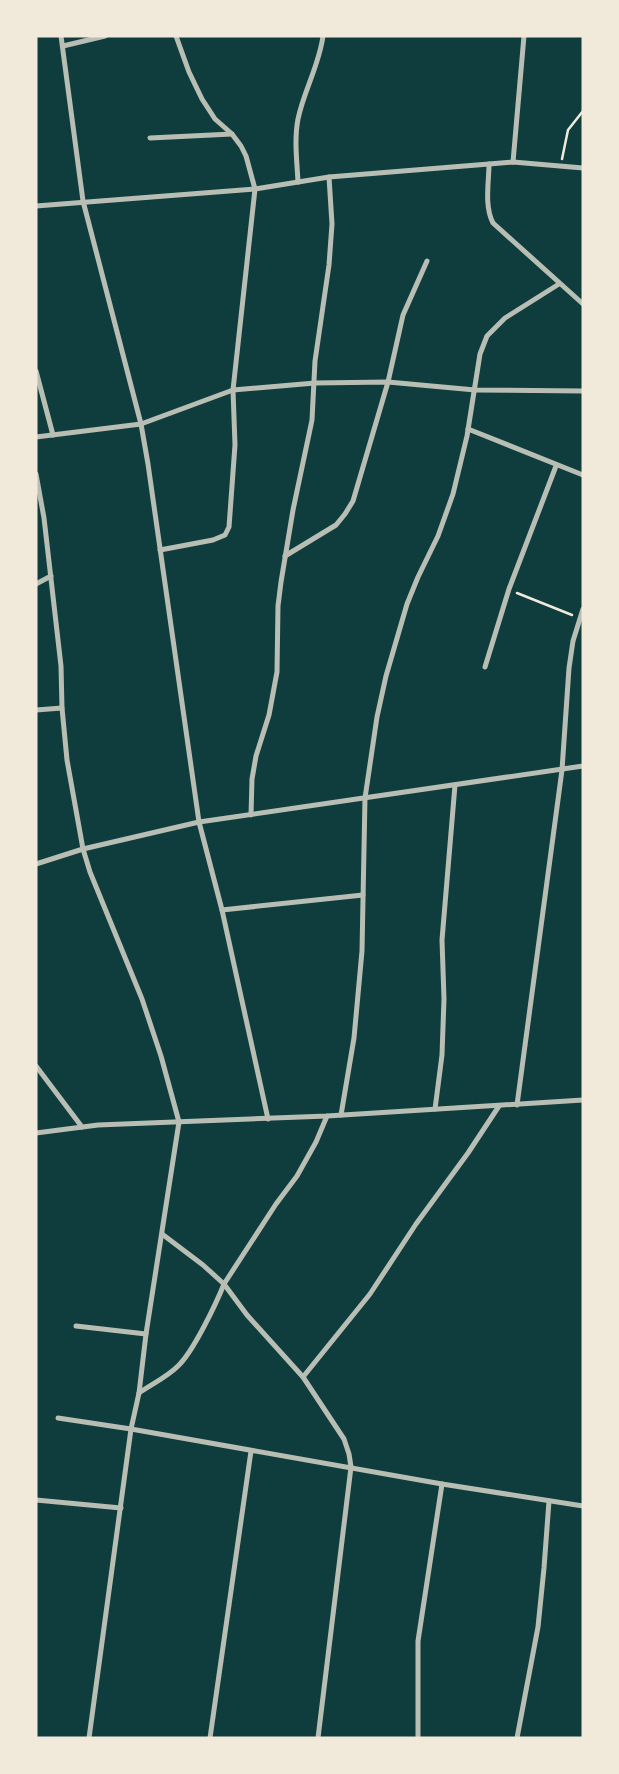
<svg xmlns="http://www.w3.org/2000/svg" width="619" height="1774" font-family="'Asap Condensed',sans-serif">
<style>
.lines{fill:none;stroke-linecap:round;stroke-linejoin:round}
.path{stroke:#f1e9da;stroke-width:2.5}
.minor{stroke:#b8beb3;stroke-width:5}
</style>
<rect width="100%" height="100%" fill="#0f3d3e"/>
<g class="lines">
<g class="path">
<path d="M562,159L568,130L583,111"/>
<path d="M517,593L572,615"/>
</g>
<g class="minor">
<path d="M61,36L83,201L141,424L148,464L199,822L222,910L268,1119"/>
<path d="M63,46L105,36"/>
<path d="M150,138L232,134"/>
<path d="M513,162L524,36"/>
<path d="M489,164C489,182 484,206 493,223L583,304"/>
<path d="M298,182C297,161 294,140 298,119C304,90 319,66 323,36"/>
<path d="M36,206L255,189L329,177L489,164L513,162L583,168"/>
<path d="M36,371L53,435"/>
<path d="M468,429L583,475"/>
<path d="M36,437L141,424L233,390L315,383L388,382L475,390L583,391"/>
<path d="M36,474L44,518L61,666L62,708L67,760L83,849L90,872L142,999L161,1056L179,1122L146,1334L139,1393L131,1429L89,1738"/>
<path d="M160,550L213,540L225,535L229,527L235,445L233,390L255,189L246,156L241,146L232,134L215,119L202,99L189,72L176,36"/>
<path d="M285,556L336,525L345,514L353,501L388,382L403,315L427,261"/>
<path d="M36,584L51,576"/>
<path d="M485,667L509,589L556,466"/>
<path d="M36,710L62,708"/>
<path d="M251,815L252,779L256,756L269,715L277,672L278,606L281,582L293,510L312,420L315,361L329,265L332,224L329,177"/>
<path d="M36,864L83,849L199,822L583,766"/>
<path d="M222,910L363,895"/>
<path d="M36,1066L82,1127"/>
<path d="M517,1105L562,770L569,668L573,641L583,609"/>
<path d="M435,1109L442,1055L444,999L442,940L455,785"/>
<path d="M341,1115L354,1038L362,951L365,798L377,717L386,676L407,604L418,577L438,536L453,494L467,436L480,354L487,336L505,318L559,284"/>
<path d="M36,1133L98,1125L327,1116L583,1100"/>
<path d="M162,1234L203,1265L224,1284L247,1315L303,1377L344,1439L349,1454L351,1467L318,1738"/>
<path d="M76,1326L146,1334"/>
<path d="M303,1377L370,1294L416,1224L468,1153L499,1106"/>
<path d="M139,1393C152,1384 167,1377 178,1366C193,1352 216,1304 224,1284L276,1204L297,1176L316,1142L327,1116"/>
<path d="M58,1418L131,1429L442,1484L583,1506"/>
<path d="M36,1500L121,1508"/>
<path d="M210,1738L251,1451"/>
<path d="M418,1738V1641L442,1484"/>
<path d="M517,1738L538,1627L544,1568L549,1501"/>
</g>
</g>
<rect width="619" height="1774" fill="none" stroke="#f1e9da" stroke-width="75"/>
</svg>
